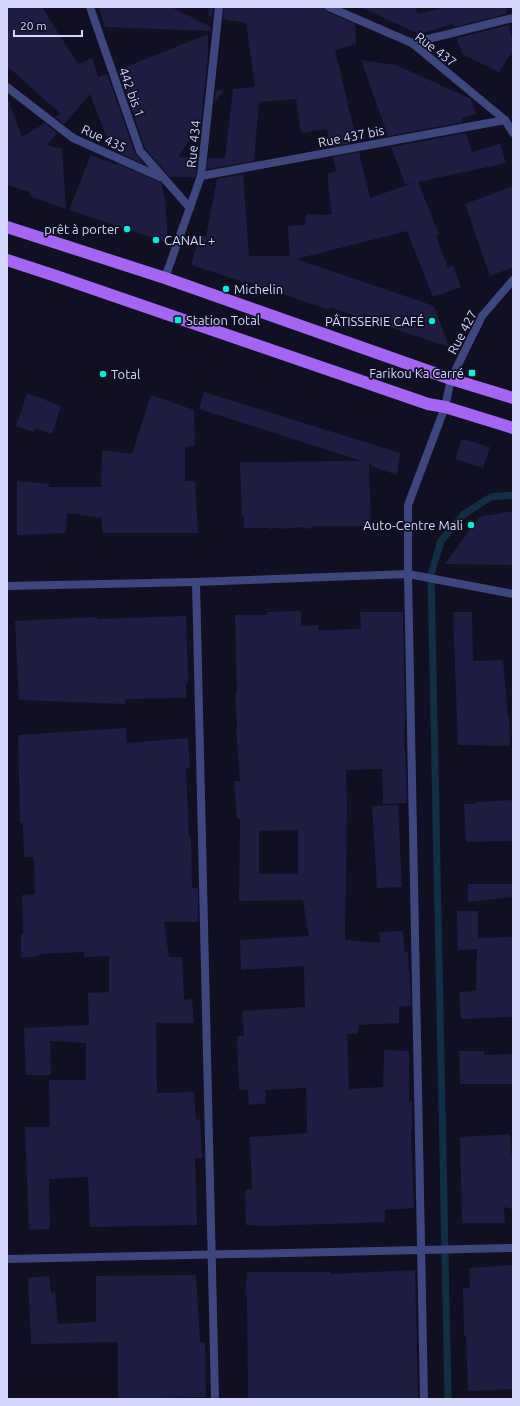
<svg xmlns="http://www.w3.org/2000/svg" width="520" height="1406" font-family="Ubuntu,sans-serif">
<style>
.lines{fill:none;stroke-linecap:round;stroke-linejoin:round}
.stream{stroke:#122e44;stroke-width:7}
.building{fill:#1e1d41;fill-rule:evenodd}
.street{stroke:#3e477d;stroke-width:8}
.primary{stroke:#a564f3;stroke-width:12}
.poi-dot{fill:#13e9d9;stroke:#101022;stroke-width:1.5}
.labels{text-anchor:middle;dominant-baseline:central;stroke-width:3.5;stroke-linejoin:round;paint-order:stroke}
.street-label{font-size:13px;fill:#d4d6fc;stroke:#101022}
.poi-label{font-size:13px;fill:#d4d6fc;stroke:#101022;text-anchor:end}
</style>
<rect width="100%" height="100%" fill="#101022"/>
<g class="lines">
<path class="stream" d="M448,1399L431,574L441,541L464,514L491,497L513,495"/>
</g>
<g class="building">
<path d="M7,7H42L78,64L92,58L98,77L107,74L135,153L144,164L111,149L90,94L64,124L55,117L61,114L7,66Z"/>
<path d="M99,7H171L211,27V31L105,27Z"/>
<path d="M209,7H213L212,17L208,16Z"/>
<path d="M224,7H324L327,12L355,24L356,44L335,50L357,142L330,147L327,129L301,133L296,99L259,102L254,161L207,169L208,158H225L233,89L255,87L246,23L223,19Z"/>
<path d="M360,7H416L417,14L448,7H506L507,14L454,27L453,24L419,34Z"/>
<path d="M509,25L513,42V50L499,72L462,54L457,38Z"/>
<path d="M208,34V54L201,123L178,157L197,158L196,175L195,177H170L145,148L118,70Z"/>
<path d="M361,60L396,65L471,99L476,114L462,118L463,122L388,136Z"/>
<path d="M224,90L214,104L216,91Z"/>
<path d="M7,102H9L22,137L45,123L57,133L47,145L62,149L66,209L29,196L30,192L7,185Z"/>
<path d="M466,133L472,152L500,144L506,163L418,182L439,234L436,236L448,268L453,266L461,287L433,297L407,231L296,259L434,306L449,347L329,307V310L244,281V282L191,265L200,235L206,237L217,179L243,174L249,256H285L290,257L288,226L305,225L306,214L332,215L327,174L336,171L333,157L359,152L370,198L413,183L405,184L391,147Z"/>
<path d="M91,155L117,165L116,163L161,183L165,199L168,243L69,210Z"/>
<path d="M513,186V267L490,276L465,204Z"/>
<path d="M204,392L400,453L397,475L371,466L372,464H369L371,526H314L308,529L299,527L283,529L281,527L271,529L267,528H244V516H242L240,462L362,461L199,409Z"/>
<path d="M27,394L45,399V400L61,406L52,434L35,428L34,432L16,426Z"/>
<path d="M151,395L194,410L195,446L185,447V481H195L198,533H102V518L67,513L66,533L17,535V481L50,484L48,487H101L102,450L132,454Z"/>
<path d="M462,439L490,447L483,468L455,459Z"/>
<path d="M513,511V565L445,564L479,517Z"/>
<path d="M301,611V626L318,625V630L361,629L360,612H403L405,712L404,750H405L407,803L383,804L382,769L346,770L347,805L345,940L380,943L379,932L403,931L404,952H408L409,972H410L411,1006H399V1023L358,1025V1034H347L349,1089L383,1087L384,1050L409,1051V1101H412V1130H411L414,1208L385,1210V1222L267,1226L246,1225L245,1190L252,1189L250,1137L307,1133V1123L306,1088L265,1090L266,1103L249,1105L248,1090H239L237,1036H244L242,1011L305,1007L304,966L241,970L240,940L309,936L303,900L239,901L240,819H237L234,781H240L236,728H237L235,695L237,694L235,615H267V612ZM298,830V874H259V831Z"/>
<path d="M453,612H472L473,661L503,660L508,717H509L510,746L458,745Z"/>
<path d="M186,616L188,682L186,683V698L125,699V704L19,700L15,621L97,617V619Z"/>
<path d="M126,728V743L188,738L190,768L186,769L189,837H191L192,888H198V922H164L169,957H182L184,1000L192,999L194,1023H156L157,1093L194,1092L196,1120L200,1119L202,1158H195L197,1225L90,1227L88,1177L49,1179L50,1229L29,1230L25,1127H50L49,1080H86V1043L50,1041L51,1075H26L24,1028L89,1025L88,993L109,992V956L84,957V952L39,954V956L21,958V934H23L22,895L35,894L34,857H24L23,823H20L18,735Z"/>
<path d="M513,800V841L466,842L464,804H477L476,802Z"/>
<path d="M398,805L402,887L377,888L372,806Z"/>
<path d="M468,884H513V897L468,902Z"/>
<path d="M457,911H478V938L512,937V951H513V1017L461,1019L459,992L476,991L477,949L458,950Z"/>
<path d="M459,1051H484V1055L513,1054V1084H460Z"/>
<path d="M510,1134L511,1154H513V1209L504,1207L505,1223H462L460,1137Z"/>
<path d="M513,1265V1389L468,1391L466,1336H464L463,1288H470L469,1268Z"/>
<path d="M415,1270L418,1399H248L247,1296H245L247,1272H330V1274Z"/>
<path d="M196,1275L200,1342H205L206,1397L118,1399V1342L31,1344L28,1278L49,1276L51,1293L55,1292L58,1324L96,1322V1276Z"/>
</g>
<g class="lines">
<g class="street">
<path d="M90,7L140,151L190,208"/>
<path d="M329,7L412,43L505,120L513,133"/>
<path d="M412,43L513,18"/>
<path d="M7,87L73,138L160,177"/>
<path d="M201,176L505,120"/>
<path d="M165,278L201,176L219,7"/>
<path d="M196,582L215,1399"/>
<path d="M7,586L196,582L408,574L513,594"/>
<path d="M7,1259L513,1248"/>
<path d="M424,1399L408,574V505L445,407L451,379L482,316L513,280"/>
</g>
<g class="primary">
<path d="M7,227L165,278L451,379L513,398"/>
<path d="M7,260L56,276L428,404L445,407L513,428"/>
</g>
</g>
<g class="poi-dot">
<circle cx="127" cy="229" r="4"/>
<circle cx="156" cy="240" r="4"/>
<circle cx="226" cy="289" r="4"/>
<rect x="174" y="316" width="8" height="8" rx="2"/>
<circle cx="432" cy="321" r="4"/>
<rect x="468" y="369" width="8" height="8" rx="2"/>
<circle cx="103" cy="374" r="4"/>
<circle cx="471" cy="525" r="4"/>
</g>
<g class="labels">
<g class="street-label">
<text transform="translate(436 49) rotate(37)">Rue 437</text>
<text transform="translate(132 92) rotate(70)">442 bis 1</text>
<text transform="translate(351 136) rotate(-11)">Rue 437 bis</text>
<text transform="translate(104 138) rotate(25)">Rue 435</text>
<text transform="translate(193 144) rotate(-84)">Rue 434</text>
<text transform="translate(462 332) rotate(-62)">Rue 427</text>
</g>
<g class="poi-label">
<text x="119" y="229">prêt à porter</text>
<text x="164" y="240" text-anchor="start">CANAL +</text>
<text x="234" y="289" text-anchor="start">Michelin</text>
<text x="186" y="320" text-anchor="start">Station Total</text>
<text x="424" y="321">PÂTISSERIE CAFÉ</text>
<text x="464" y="373">Farikou Ka Carré</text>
<text x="111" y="374" text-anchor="start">Total</text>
<text x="463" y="525">Auto-Centre Mali</text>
</g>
</g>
<rect width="520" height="1406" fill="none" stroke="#d4d6fc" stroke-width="16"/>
<path d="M14 30v6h68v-6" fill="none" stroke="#d4d6fc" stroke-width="2"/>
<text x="20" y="30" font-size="12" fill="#d4d6fc" stroke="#101022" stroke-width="3" paint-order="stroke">20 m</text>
</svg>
